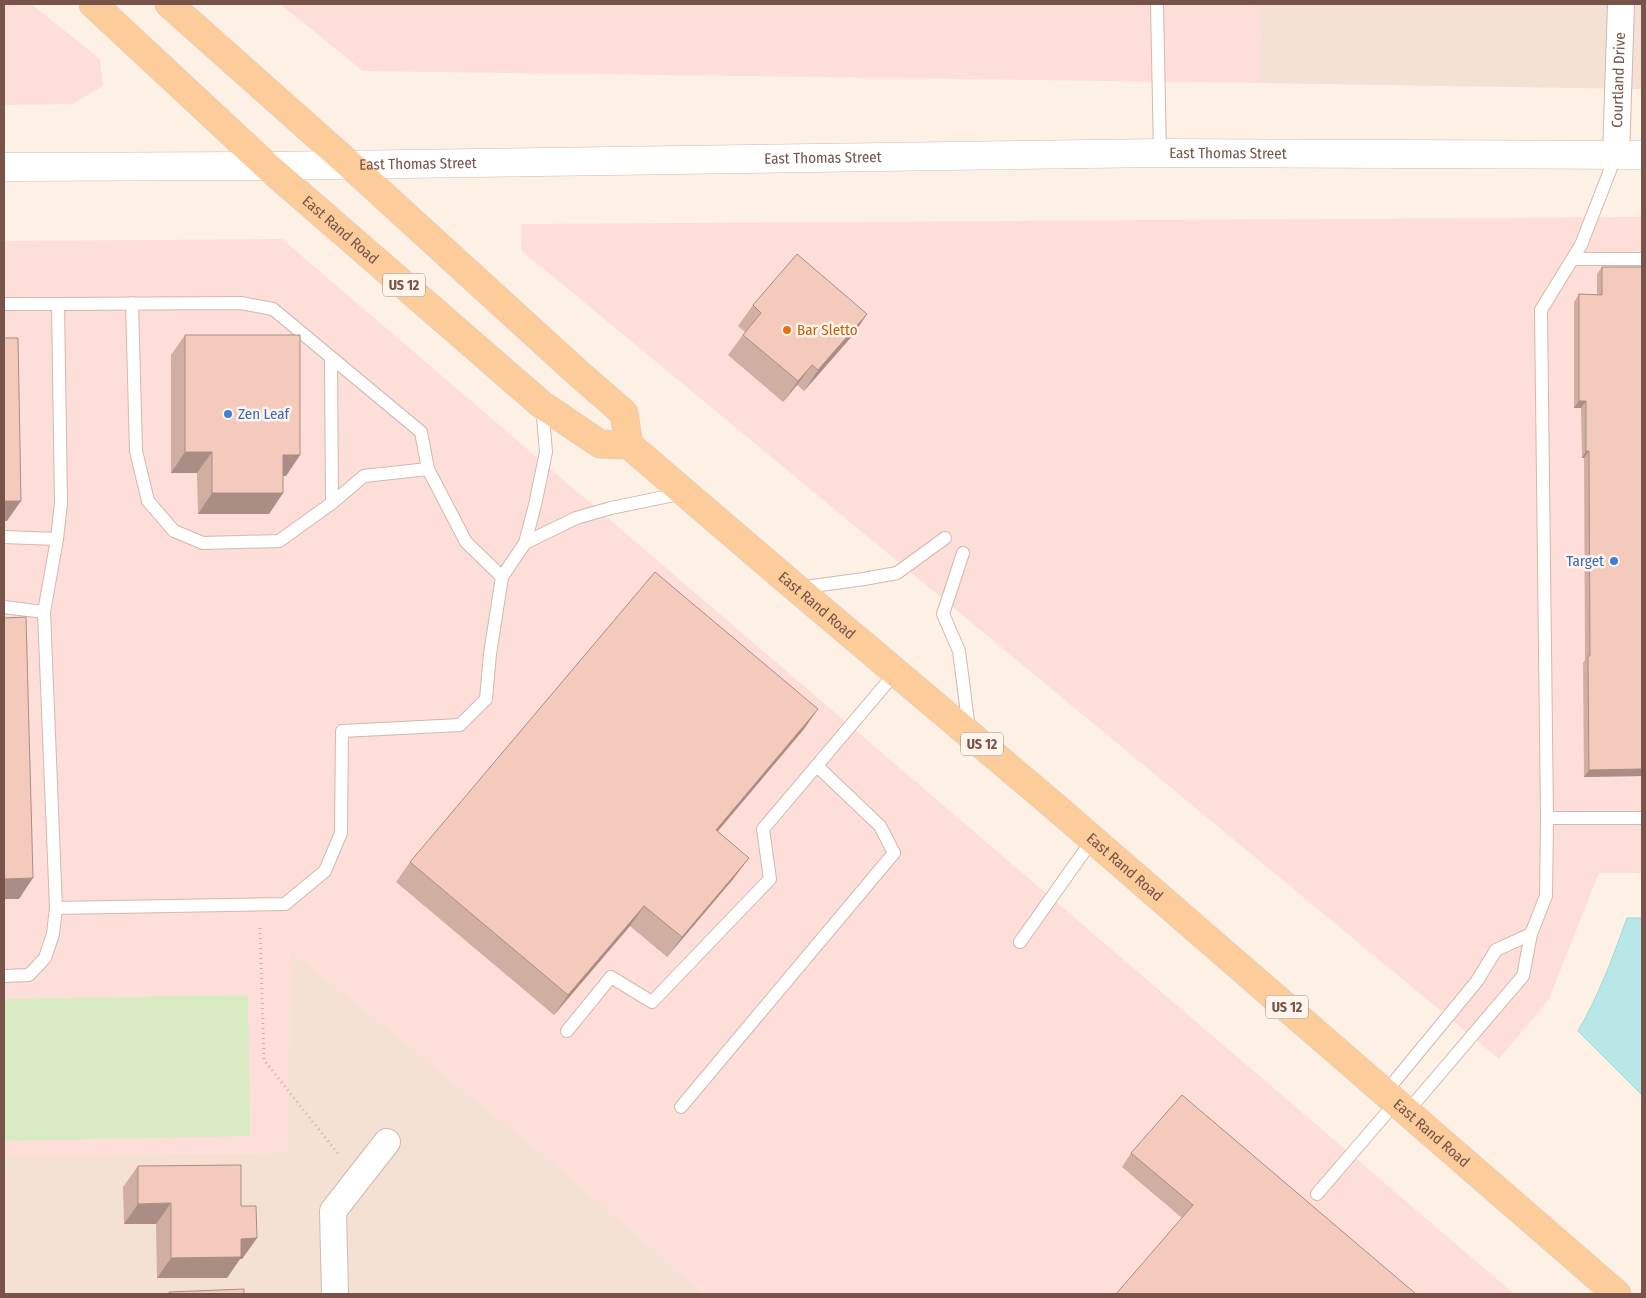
<svg xmlns="http://www.w3.org/2000/svg" width="1646" height="1298" font-family="'Fira Sans Condensed',sans-serif">
<style>
.residential{fill:#f5e1d3}
.commercial{fill:#feded8}
.green{fill:#d9ebc3}
.water{fill:#b8e7e7;stroke:#9ed8da}
.lines{fill:none;stroke-linecap:round;stroke-linejoin:round}
.lane-casing{stroke:#d1b9ad;stroke-width:14}
.street-casing{stroke:#d1b9ad;stroke-width:28}
.secondary-casing{stroke:#d4b8ab;stroke-width:29}
.primary-casing{stroke:#d9cfcc;stroke-width:29}
.path{stroke:#d9ad9e;stroke-width:3;stroke-dasharray:1 4;stroke-linecap:butt}
.lane{stroke:#fff;stroke-width:12}
.street{stroke:#fff;stroke-width:26}
.secondary{stroke:#fff;stroke-width:28}
.primary{stroke:#fdcc9b;stroke-width:28}
.wall{fill:#d1aea2}
.shaded-wall{fill:#aa8d84}
.building{fill:#f3cabc;stroke:#aa8d84}
.food-dot{fill:#e8710a;stroke:#fff5ec;stroke-width:2}
.shop-dot{fill:#3f7fe0;stroke:#fff5ec;stroke-width:2}
.labels{text-anchor:middle;dominant-baseline:central;stroke-width:5;stroke-linejoin:round;paint-order:stroke}
.shield{fill:#fff5ec;stroke:#a0847a;stroke-width:1}
.shield-label{font-size:14px;font-weight:bold;fill:#775349}
.street-label{font-size:15px;fill:#775349;stroke:#fff5ec}
.food-label{font-size:15px;fill:#c56008;stroke:#fff5ec;text-anchor:start}
.shop-label{font-size:15px;fill:#366cbe;stroke:#fff5ec;text-anchor:start}
</style>
<rect width="100%" height="100%" fill="#fdf0e5"/>
<g class="residential">
<path d="M1259,4H1642V89L1260,83Z"/>
<path d="M290,950L555,1164L704,1294H4V1155L287,1153Z"/>
</g>
<g class="commercial">
<path d="M4,4H31L100,59L103,86L72,104L4,105Z"/>
<path d="M280,4H1259L1260,83L363,71Z"/>
<path d="M1642,217V873H1599L1549,999L1499,1059L521,250V224Z"/>
<path d="M282,239L1514,1294H704L555,1164L291,951L287,1153L4,1155V241Z"/>
</g>
<path class="green" d="M248,995L250,1136L4,1141V999Z"/>
<path class="water" d="M1627,918H1642V1095L1578,1031C1599,995 1613,957 1627,918Z"/>
<g class="lines">
<defs>
<g id="lane">
<path d="M1157,4L1160,153"/>
<path d="M1573,259H1642"/>
<path d="M132,303L136,451L148,501L174,531L203,543L279,541L332,503L364,476L428,469"/>
<path d="M4,304H58L61,503L57,539L44,612L56,908L53,934L45,958L29,975L4,976"/>
<path d="M331,358L332,503"/>
<path d="M4,537L57,539"/>
<path d="M525,543L576,518L611,508L684,493"/>
<path d="M963,553L943,614L959,651L969,729"/>
<path d="M502,577L525,543L535,505L546,452L542,405"/>
<path d="M798,588L864,579L897,573L945,538"/>
<path d="M4,607L44,612"/>
<path d="M1547,818H1642"/>
<path d="M56,908L285,904L325,871L341,833L342,731L460,725L486,699L490,654L502,577L466,542L428,469L421,432L273,309L241,303L58,304"/>
<path d="M1020,942L1093,839"/>
<path d="M567,1031L611,977L652,1002L770,879L763,829L896,672"/>
<path d="M1385,1093L1477,981L1496,950L1531,934"/>
<path d="M681,1107L894,853L880,826L817,766"/>
<path d="M1407,1112L1523,976L1531,934L1546,896L1547,818L1541,310L1581,245L1616,155"/>
<path d="M1317,1194L1396,1102"/>
</g>
<g id="street">
<path id="s1" d="M1616,155L1621,4"/>
<path d="M335,1294L333,1211L387,1142"/>
</g>
<g id="secondary">
<path id="s2" d="M4,167L267,166L1160,153L1642,155"/>
</g>
<g id="primary">
<path id="s3" d="M93,4L267,166L541,404L600,444L629,445L796,588L1052,804L1617,1294"/>
<path d="M169,4L349,164L579,374L624,413L629,445"/>
</g>
</defs>
<use href="#lane" class="lane-casing"/>
<use href="#street" class="street-casing"/>
<use href="#secondary" class="secondary-casing"/>
<use href="#primary" class="primary-casing"/>
<path class="path" d="M260,928L264,1060L339,1155"/>
<use href="#lane" class="lane"/>
<use href="#street" class="street"/>
<use href="#secondary" class="secondary"/>
<use href="#primary" class="primary"/>
</g>
<g class="wall">
<path d="M1602,267H1642V776L1584,777L1583,663L1585,660L1584,458H1582L1581,408H1574V302L1579,294L1597,295V274Z"/>
<path d="M753,305L867,314L853,335L804,391L797,385L783,402L728,355L745,332L738,326Z"/>
<path d="M185,335L300,455L286,476H283V493L269,514H198L197,473H171V355Z"/>
<path d="M804,729L717,832L734,878L667,957L630,926L554,1015L396,882L410,862Z"/>
<path d="M1131,1153L1416,1294L1182,1218L1122,1167Z"/>
<path d="M138,1166L241,1206L257,1238L242,1259H240L227,1278H157L156,1224H124L123,1187Z"/>
</g>
<g class="shaded-wall">
<path d="M867,314L853,335L804,391L818,370Z"/>
<path d="M812,365L797,385L783,402L798,381Z"/>
<path d="M1579,401H1586L1581,408H1574Z"/>
<path d="M1586,451H1589L1584,458H1582Z"/>
<path d="M185,452H212L197,473H171Z"/>
<path d="M283,455H300L286,476L268,475Z"/>
<path d="M212,493H283L269,514H198Z"/>
<path d="M4,501H21L7,521H4Z"/>
<path d="M818,709L804,729L701,851L716,830Z"/>
<path d="M1642,769V776L1584,777L1589,770Z"/>
<path d="M749,858L734,878L667,957L682,937Z"/>
<path d="M33,878L19,899H4V879Z"/>
<path d="M644,906L630,926L554,1015L568,995Z"/>
<path d="M171,1203L156,1224H124L138,1204Z"/>
<path d="M257,1238L242,1259H240L227,1278H157L171,1258L241,1239Z"/>
</g>
<g class="building">
<path d="M797,254L867,314L818,370L812,365L798,381L743,335L761,313L753,305Z"/>
<path d="M1602,267H1642V769L1589,770L1588,656H1590L1589,451H1586V401H1579V294L1602,295Z"/>
<path d="M185,335H300V455H283V493H212V452H185Z"/>
<path d="M4,338H18L21,501H4Z"/>
<path d="M655,572L818,709L716,830L749,858L682,937L644,906L568,995L410,862Z"/>
<path d="M26,617L33,878L4,879V618Z"/>
<path d="M1182,1095L1416,1294H1116L1193,1205L1131,1153Z"/>
<path d="M241,1165V1206H256L257,1238L241,1239V1257L171,1258V1203L138,1204V1166Z"/>
<path d="M244,1289V1294H169V1292Z"/>
</g>
<circle class="food-dot" cx="787" cy="330" r="5"/>
<g class="shop-dot">
<circle cx="228" cy="414" r="5"/>
<circle cx="1614" cy="561" r="5"/>
</g>
<g class="labels">
<g class="shield">
<rect x="383" y="273.5" width="42" height="23" rx="4"/>
<rect x="961" y="732.5" width="42" height="23" rx="4"/>
<rect x="1266" y="995.5" width="42" height="23" rx="4"/>
</g>
<g class="shield-label">
<text x="404" y="285">US 12</text>
<text x="982" y="744">US 12</text>
<text x="1287" y="1007">US 12</text>
</g>
<g class="street-label">
<text stroke="none"><textPath href="#s1" startOffset="75">Courtland Drive</textPath></text>
<text stroke="none"><textPath href="#s2" startOffset="1224">East Thomas Street</textPath></text>
<text stroke="none"><textPath href="#s2" startOffset="819">East Thomas Street</textPath></text>
<text stroke="none"><textPath href="#s2" startOffset="414">East Thomas Street</textPath></text>
<text stroke="none"><textPath href="#s3" startOffset="335">East Rand Road</textPath></text>
<text stroke="none"><textPath href="#s3" startOffset="948">East Rand Road</textPath></text>
<text stroke="none"><textPath href="#s3" startOffset="1352">East Rand Road</textPath></text>
<text stroke="none"><textPath href="#s3" startOffset="1758">East Rand Road</textPath></text>
</g>
<g class="food-label">
<text x="797" y="330">Bar Sletto</text>
</g>
<g class="shop-label">
<text x="238" y="414">Zen Leaf</text>
<text x="1604" y="561" text-anchor="end">Target</text>
</g>
</g>
<rect width="1646" height="1298" fill="none" stroke="#775349" stroke-width="10"/>
</svg>
